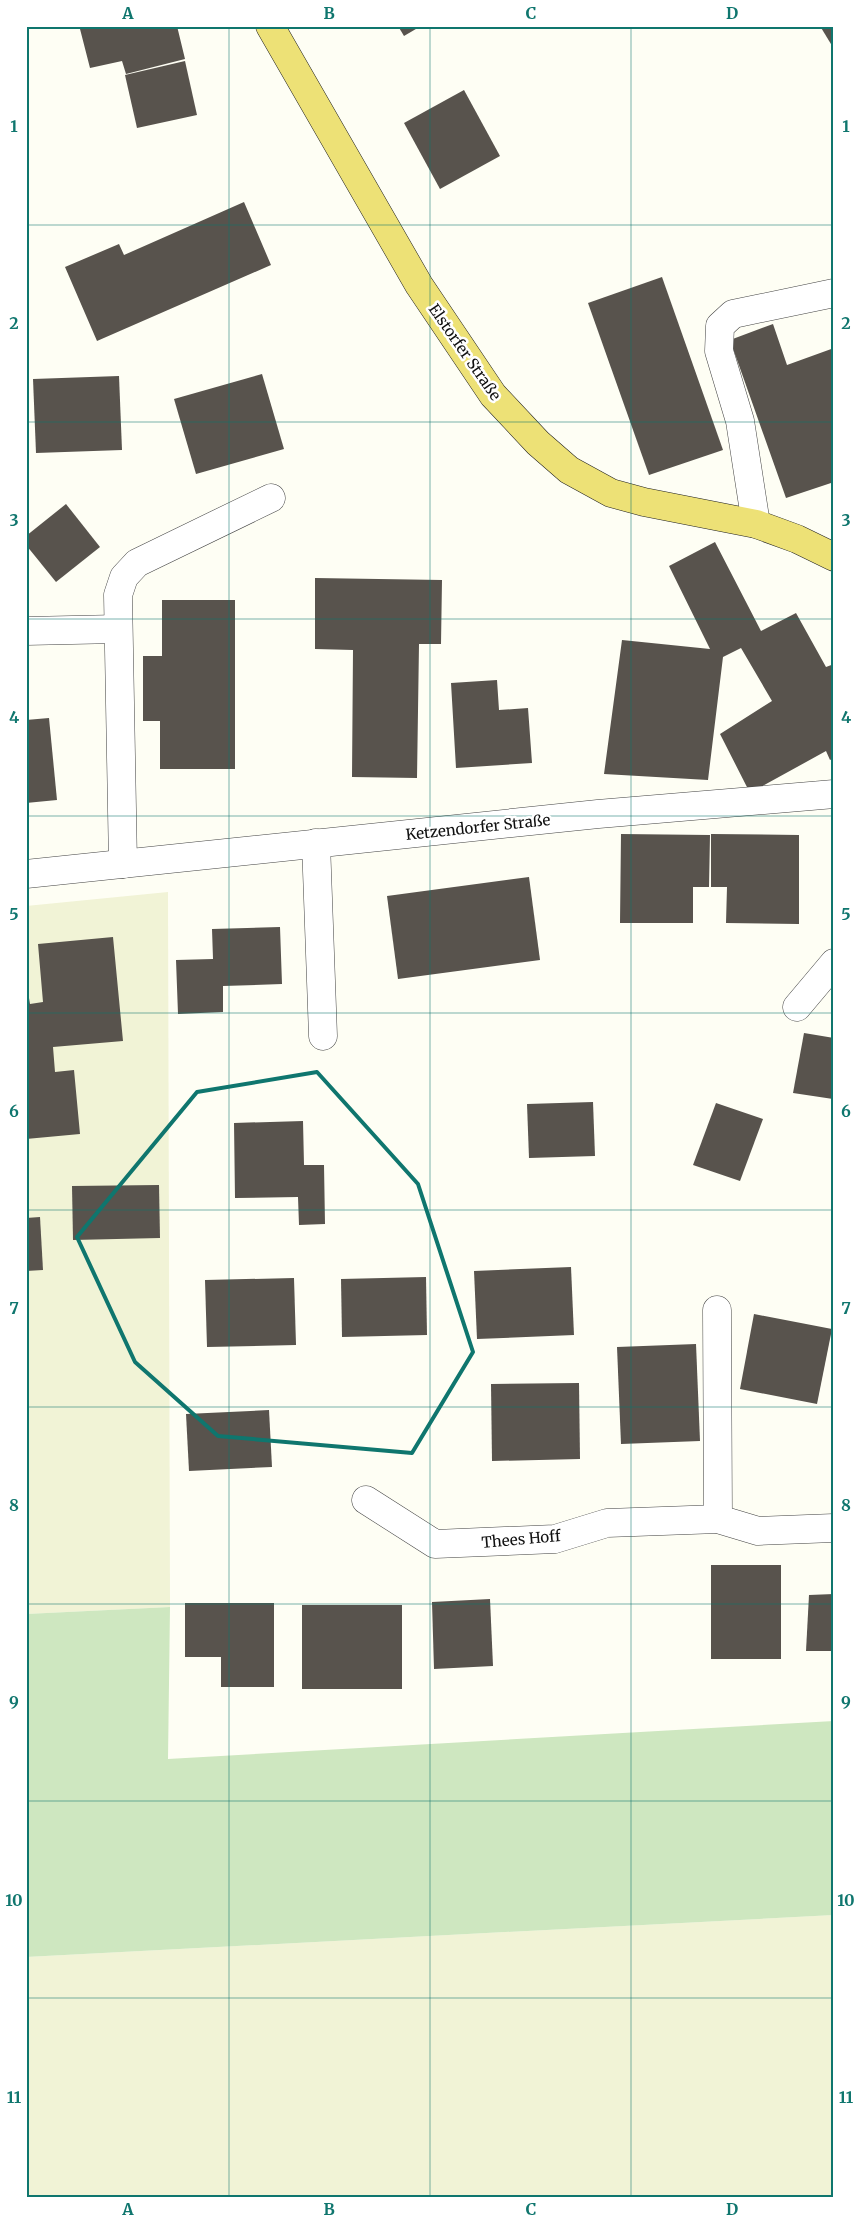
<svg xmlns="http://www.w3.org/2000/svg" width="860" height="2223" font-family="Merriweather,serif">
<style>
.farmland{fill:#f1f3d6}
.green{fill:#cee7c0}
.building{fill:#58534d}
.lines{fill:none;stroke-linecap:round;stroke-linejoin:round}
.minor-casing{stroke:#434343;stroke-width:29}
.major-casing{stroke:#212121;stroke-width:29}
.minor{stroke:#fff;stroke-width:28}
.major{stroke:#ede176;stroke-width:28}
.marked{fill:none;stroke:#0f766e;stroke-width:4;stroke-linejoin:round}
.grid{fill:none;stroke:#0f766e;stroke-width:1;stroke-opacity:0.55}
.labels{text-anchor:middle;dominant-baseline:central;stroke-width:5;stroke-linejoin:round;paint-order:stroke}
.street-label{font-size:15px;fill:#101010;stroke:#fff}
.neatline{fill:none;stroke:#0f766e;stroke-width:2}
.grid-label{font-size:16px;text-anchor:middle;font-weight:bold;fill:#0f766e}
</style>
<rect width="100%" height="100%" fill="#fefef4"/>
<g class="farmland">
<path d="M168,892L170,1607L26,1614V906Z"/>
<path d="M834,1915V2197H26V1957Z"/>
</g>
<path class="green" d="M170,1607L168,1759L834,1721V1915L26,1957V1614Z"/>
<g class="building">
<path d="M94,26H177L185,59L126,74L122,61L90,68L80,29Z"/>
<path d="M398,26H421L404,36Z"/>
<path d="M820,26H834V49Z"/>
<path d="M185,61L197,115L137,128L125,75Z"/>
<path d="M464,90L500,156L440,189L404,123Z"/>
<path d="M244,202L271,265L97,341L65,267L119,244L124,255Z"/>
<path d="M662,277L723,450L649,475L588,303Z"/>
<path d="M773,324L787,365L834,348V482L786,498L730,340Z"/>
<path d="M262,374L284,449L196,474L174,399Z"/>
<path d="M119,376L122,450L36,453L33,379Z"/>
<path d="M66,504L100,547L56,582L26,545V536Z"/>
<path d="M715,542L761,631L796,613L826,667L834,664V758L830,760L826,751L750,793L720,734L772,701L741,648L723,657L708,780L604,774L622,640L710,649L669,566Z"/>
<path d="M315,578L442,580L441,644H419L417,778L352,777L353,650L315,649Z"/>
<path d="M162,600H235V769H160V721H143V656H162Z"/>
<path d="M497,680L499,710L528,708L532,763L456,768L451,683Z"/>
<path d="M49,718L57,800L26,803V720Z"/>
<path d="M621,834L710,835L709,887H693V923H620Z"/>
<path d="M711,834L799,835V924L726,923L727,887H711Z"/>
<path d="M529,877L540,960L398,979L387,896Z"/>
<path d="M280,927L282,984L223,986V1012L178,1014L176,960L213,959L212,929Z"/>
<path d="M113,937L123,1041L53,1047L55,1072L74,1070L80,1134L26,1139V980L30,1004L43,1002L38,944Z"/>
<path d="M804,1033L834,1038L833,1099L793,1093Z"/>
<path d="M593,1102L595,1156L529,1158L527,1104Z"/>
<path d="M716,1103L763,1119L740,1181L693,1165Z"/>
<path d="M303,1121L304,1165H324L325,1224L299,1225L298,1197L235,1198L234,1123Z"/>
<path d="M159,1185L160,1238L73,1240L72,1186Z"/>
<path d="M40,1217L43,1270L26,1271V1218Z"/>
<path d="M571,1267L574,1335L477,1339L474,1271Z"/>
<path d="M426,1277L427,1335L342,1337L341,1279Z"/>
<path d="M294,1278L296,1345L207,1347L205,1280Z"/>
<path d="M754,1314L832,1329L817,1404L740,1389Z"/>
<path d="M696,1344L700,1441L621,1444L617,1347Z"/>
<path d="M579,1383L580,1459L492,1461L491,1384Z"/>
<path d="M269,1410L272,1467L189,1471L186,1414Z"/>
<rect x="711" y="1565" width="70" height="94"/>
<path d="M834,1594V1651H806L809,1595Z"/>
<path d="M490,1599L493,1666L434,1669L432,1602Z"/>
<path d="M185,1603H274V1687H221V1657H185Z"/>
<rect x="302" y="1605" width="100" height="84"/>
</g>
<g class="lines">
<defs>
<g id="minor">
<path d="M756,524L740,421L719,351L720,326L733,314L834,293"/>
<path d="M26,631L118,629"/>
<path d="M316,843L323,1036"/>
<path d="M123,864L118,595L124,577L137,563L271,498"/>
<path d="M26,874L598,814L834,794"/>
<path d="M797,1007L834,963"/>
<path d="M717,1310L718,1519"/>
<path d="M366,1500L435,1544L555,1539L607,1523L718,1519L758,1531L834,1528"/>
</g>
<path id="major" d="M270,26L419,285L493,395L538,443L569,470L611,493L644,502L756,524L797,539L834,557"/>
</defs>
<use href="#minor" class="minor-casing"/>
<use href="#major" class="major-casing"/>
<use href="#minor" class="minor"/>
<use href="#major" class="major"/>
</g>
<path class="marked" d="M317,1072L418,1184L473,1352L412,1453L218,1436L135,1362L77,1237L197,1092Z"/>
<path class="grid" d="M229,26V2197M430,26V2197M631,26V2197M26,225H834M26,422H834M26,619H834M26,816H834M26,1013H834M26,1210H834M26,1407H834M26,1604H834M26,1801H834M26,1998H834"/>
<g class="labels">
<g class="street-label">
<text transform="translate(465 352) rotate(55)">Elstorfer Straße</text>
<text transform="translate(478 827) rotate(-6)">Ketzendorfer Straße</text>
<text transform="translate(521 1539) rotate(-5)">Thees Hoff</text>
</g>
</g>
<rect width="860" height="2223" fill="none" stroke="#ffffff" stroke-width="55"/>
<rect x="28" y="28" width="804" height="2168" class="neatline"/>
<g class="grid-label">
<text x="128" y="19">A</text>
<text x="329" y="19">B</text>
<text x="531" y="19">C</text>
<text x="732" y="19">D</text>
<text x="14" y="132">1</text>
<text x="846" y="132">1</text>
<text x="14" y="329">2</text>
<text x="846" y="329">2</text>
<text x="14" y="526">3</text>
<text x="846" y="526">3</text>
<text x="14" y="723">4</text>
<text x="846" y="723">4</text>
<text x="14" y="920">5</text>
<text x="846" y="920">5</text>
<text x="14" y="1117">6</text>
<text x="846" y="1117">6</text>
<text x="14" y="1314">7</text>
<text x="846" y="1314">7</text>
<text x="14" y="1511">8</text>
<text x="846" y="1511">8</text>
<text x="14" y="1708">9</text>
<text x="846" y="1708">9</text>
<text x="14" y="1906">10</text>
<text x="846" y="1906">10</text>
<text x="14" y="2103">11</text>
<text x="846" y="2103">11</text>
<text x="128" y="2215">A</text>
<text x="329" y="2215">B</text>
<text x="531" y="2215">C</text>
<text x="732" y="2215">D</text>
</g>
</svg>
